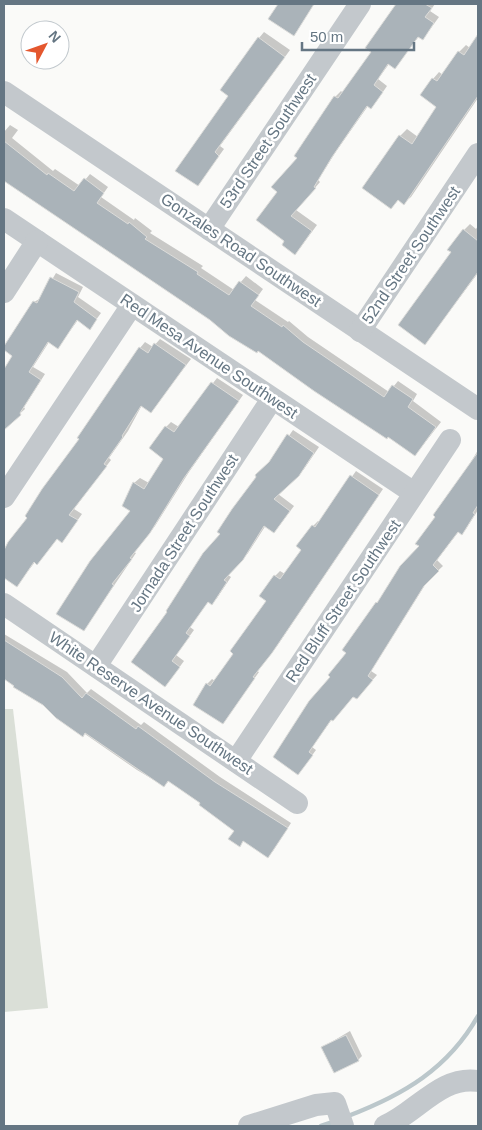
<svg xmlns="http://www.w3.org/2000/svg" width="482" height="1130" font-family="Helvetica,sans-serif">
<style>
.green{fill:#dadfd7}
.shadow{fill:#0003}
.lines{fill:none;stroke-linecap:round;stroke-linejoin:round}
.stream{stroke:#bbc7cb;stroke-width:4.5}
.building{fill:#aab3b9;stroke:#dcdcda}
.minor{stroke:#c3c8cc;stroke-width:22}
.labels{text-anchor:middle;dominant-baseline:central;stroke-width:5;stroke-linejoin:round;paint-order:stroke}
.street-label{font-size:16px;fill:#657683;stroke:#fff}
</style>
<rect width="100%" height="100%" fill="#fafaf8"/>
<path class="green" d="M4,709H13L48,1008L4,1012Z"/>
<g class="shadow">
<path d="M281,4H314L294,34L278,7Z"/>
<path d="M397,4H435L430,11L439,17L423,39L419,36L395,68L389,64L378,79L387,86L376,102L368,106L337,150L318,180L320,182L296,210L317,225L300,248L286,240L278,192L299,158L296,156L335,97L341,91L343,93L373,52L367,48Z"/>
<path d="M264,32L290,50L220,146L224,149L198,185L230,95L259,38Z"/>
<path d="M478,36V98L411,197L404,203L399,199L391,208L400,136L407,129L418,137L438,106L433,79L439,72L443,75L459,52L466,45L470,48Z"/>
<path d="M10,125L18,130L12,138L53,171L55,169L80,186L90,174L108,187L101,197L134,220L135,218L152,231L150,233L203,266L201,268L234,290L246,276L263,289L255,300L288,322L289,321L308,337L389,392L398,381L417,394L413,401L441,422L420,449L415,455L4,181V132Z"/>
<path d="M470,224L476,229L478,226V273L425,344L452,252L464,230Z"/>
<path d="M56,273L83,287L78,297L101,313L90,328L78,320L58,347L49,342L33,367L45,374L24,407L25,409L4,428V371L14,355L4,348L34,302L41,298Z"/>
<path d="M160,339L191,359L151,411L142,405L128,431L109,458L111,460L74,509L82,514L67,535L57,538L35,562L17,585L4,576V552L140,348L145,342L153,347Z"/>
<path d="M217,378L243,395L189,472L155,526L134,552L136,553L84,630L132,511L123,506L134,483L140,478L149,483L165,458L166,427L171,422L179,427Z"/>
<path d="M293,430L319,447L304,469L278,494L294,506L279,526L266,525L248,553L228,575L231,577L217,598L212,603L208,601L190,627L194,630L176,655L184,661L170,680L133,662Z"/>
<path d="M478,450V510L466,529L462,533L459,531L437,560L443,566L428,580L371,671L377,675L361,693L354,695L332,719L312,747L316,750L302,769L332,676L377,603L421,546Z"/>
<path d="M356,471L383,489L277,646L257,671L259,672L223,722L207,684L212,679L215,681L268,601L275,576L280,571L285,574L303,550L313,526L318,521L320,522Z"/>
<path d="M4,634L67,672L87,693L91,689L141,725L144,722L220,777L291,823L273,851L268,856L244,840L239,845L235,831L202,803L169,781L164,786L137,770L4,678Z"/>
<path d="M350,1031L362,1056L358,1060L323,1047Z"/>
</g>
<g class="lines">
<g class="stream">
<path d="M348,1116C403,1095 448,1069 478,1016"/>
<path d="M321,1126L333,1122"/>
</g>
</g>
<g class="building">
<path d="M278,4H314L294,36L268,19Z"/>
<path d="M396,4H425L432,8L425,17L434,23L423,40L418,37L395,69L388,64L374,85L383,92L371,109L367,106L332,157L314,187L316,188L291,216L312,231L295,255L282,245L284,241L256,220L277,192L271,187L297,158L294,156L334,96L338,98L371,52L365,48Z"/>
<path d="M478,34V96L404,205L398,200L391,209L362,188L399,135L412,144L436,107L420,95L432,78L437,81L458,51L464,55Z"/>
<path d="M258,37L285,57L215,152L219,156L198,186L175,171L228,96L220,90Z"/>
<path d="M4,141L47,175L48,173L74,191L84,178L104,193L97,203L128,224L129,222L147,237L145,239L198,272L197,274L229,295L239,281L259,295L251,306L282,327L283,325L303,342L384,397L392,385L413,399L408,407L436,427L415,456L388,437L387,439L314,391L258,351L257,353L229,336L210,320L4,181Z"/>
<path d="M463,229L478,241V272L425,345L398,325L451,252L447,250Z"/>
<path d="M50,277L79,292L74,302L97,319L90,330L77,320L58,349L48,342L29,372L41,380L20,413L21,415L4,430V369L12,356L4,350V346L33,301L37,303Z"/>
<path d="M154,343L186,365L151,413L141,406L122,436L123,437L104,464L107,466L69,515L78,520L62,543L57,539L37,565L34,562L17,587L4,578V550L8,542L27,518L25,516L42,489L79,439L77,438L139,347L148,353Z"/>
<path d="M211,382L239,401L184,478L150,533L130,558L132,559L112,584L114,585L84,631L56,614L90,561L130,511L122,506L133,482L144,489L163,459L149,448L165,426L174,432Z"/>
<path d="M287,434L314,453L299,476L274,499L290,511L274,533L264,526L243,560L224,580L227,582L212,605L208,602L186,633L190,636L172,661L180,667L165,687L131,662L167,612L166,611L203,553L220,534L217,532L232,509L256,477L255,475L269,462Z"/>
<path d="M478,452V505L473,513L475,514L462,535L458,532L433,565L439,571L424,586L368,676L373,680L357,699L353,697L333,721L331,720L309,752L313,755L298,775L273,757L309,701L330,677L328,675L346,653L342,650L376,602L377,603L400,566L419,546L415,544L435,517L433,515Z"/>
<path d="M350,475L379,495L272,653L253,677L255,678L223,724L193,705L206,683L210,686L233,654L230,651L266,601L259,596L274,575L280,579L301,550L296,546L312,525L315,527Z"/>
<path d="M4,640L62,677L82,698L86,693L136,729L138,726L215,782L288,828L268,858L243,841L240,847L228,839L234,831L199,805L200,803L168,781L164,787L85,733L83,737L56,718L43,705L13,687L14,686L4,679Z"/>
<path d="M346,1035L359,1061L334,1073L321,1047Z"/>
</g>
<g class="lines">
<g class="minor">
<path d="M4,92L478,409"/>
<path d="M4,219L414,493"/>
<path d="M209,229L360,4"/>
<path d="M4,292L37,241"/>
<path d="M360,331L478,154"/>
<path d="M4,497L132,305"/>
<path d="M4,604L297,803"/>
<path d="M96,666L272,399"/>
<path d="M236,761L450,440"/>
<path d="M249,1126L316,1105L335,1103L343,1126"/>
<path d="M385,1126C416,1113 441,1075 478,1081"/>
</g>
</g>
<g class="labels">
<g class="street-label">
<text transform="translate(268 141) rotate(-56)">53rd Street Southwest</text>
<text transform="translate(241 250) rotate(34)">Gonzales Road Southwest</text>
<text transform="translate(411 255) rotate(-56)">52nd Street Southwest</text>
<text transform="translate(209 356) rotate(34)">Red Mesa Avenue Southwest</text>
<text transform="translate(184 533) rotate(-57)">Jornada Street Southwest</text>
<text transform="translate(343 601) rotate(-56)">Red Bluff Street Southwest</text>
<text transform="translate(151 703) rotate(34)">White Reserve Avenue Southwest</text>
</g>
</g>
<rect width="482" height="1130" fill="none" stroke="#657683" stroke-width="10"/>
<g transform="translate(45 45) rotate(49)"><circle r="24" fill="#ffffff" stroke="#c1c8cd"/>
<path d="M0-4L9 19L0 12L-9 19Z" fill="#e4572e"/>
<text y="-8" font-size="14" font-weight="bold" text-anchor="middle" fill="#657683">N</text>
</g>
<path d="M302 42v8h112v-8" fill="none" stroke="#657683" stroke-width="2.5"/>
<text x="310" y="42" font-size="15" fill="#657683" stroke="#ffffff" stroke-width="4" paint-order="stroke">50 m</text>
</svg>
